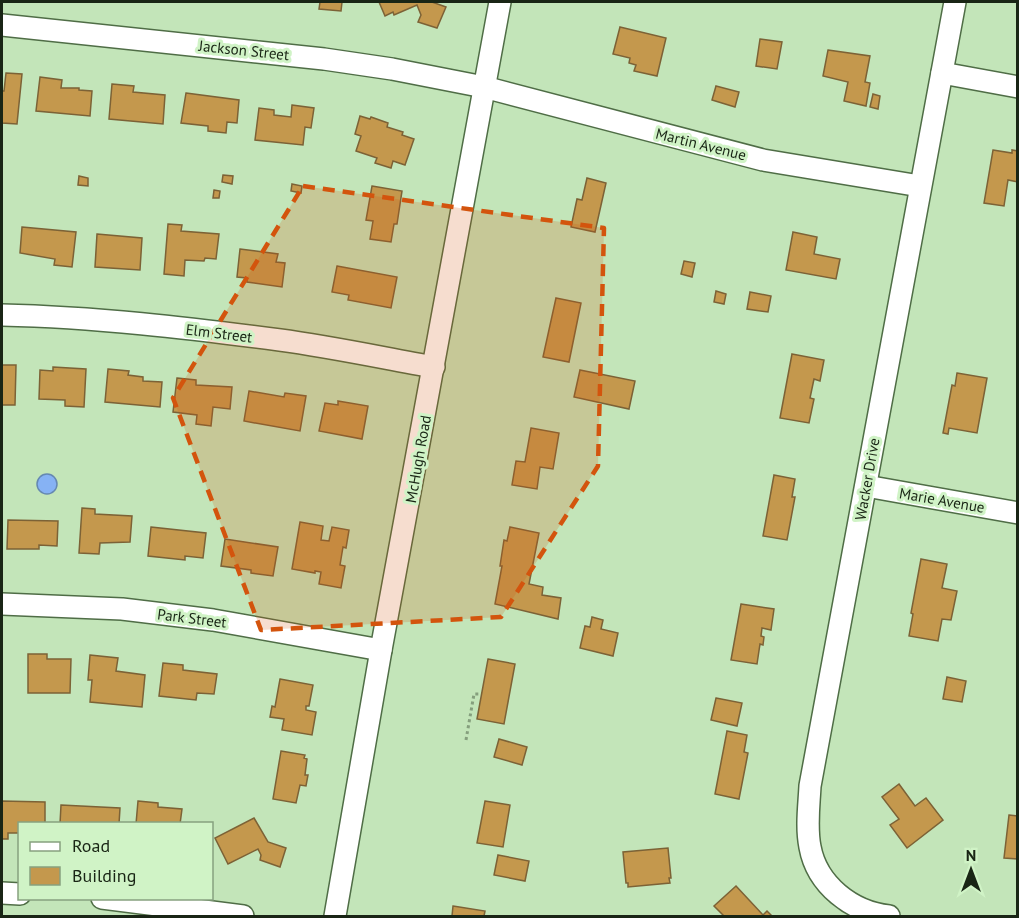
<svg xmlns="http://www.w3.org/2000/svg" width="1019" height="918" font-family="'PT Sans',sans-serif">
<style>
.water{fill:#86b2f4;stroke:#6588b1;stroke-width:1.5}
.building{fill:#c4984d;stroke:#7c6236;stroke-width:1.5}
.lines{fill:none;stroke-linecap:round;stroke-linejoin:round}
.street-casing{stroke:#4f6d46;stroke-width:24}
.path{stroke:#859f7d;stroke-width:3;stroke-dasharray:3 3;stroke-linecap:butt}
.street{stroke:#fff;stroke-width:21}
.marked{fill:#d3540d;fill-opacity:0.2;stroke:#d3540d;stroke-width:4.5;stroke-dasharray:12 8;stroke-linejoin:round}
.labels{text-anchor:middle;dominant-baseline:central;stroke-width:6;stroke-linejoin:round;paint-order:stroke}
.street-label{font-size:15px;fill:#192515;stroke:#d0f3c6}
</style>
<rect width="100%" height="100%" fill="#c3e5b9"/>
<circle class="water" cx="47" cy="484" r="10"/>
<g class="building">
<path d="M320,2H342L341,11L319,9Z"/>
<path d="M379,2H432L446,7L437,28L418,22L421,15L417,5L394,15L393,12L385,16Z"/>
<path d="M620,27L666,38L657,76L634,71L636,65L629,63L630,58L613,54Z"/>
<path d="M760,39L782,42L777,69L756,66Z"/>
<path d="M828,50L870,56L865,82L870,83L866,106L844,101L848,82L823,76Z"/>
<path d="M6,73L22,74L17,124L2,123V91H4Z"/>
<path d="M40,77L62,80L61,88H79V90L92,91L90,116L36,111Z"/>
<path d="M112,84L134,86L133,92L165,95L163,124L109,119Z"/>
<path d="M716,86L739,92L735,107L712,100Z"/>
<path d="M186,93L239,100L237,123L227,122L226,133L208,131V126L181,123Z"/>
<path d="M873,94L880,96L878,109L870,107Z"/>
<path d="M292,105L314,108L311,128L305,127L303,145L255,140L259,108L274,110V115L291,117Z"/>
<path d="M360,116L370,119L371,117L388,123L387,127L403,132L402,135L414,139L405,165L393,161L391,168L375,163L377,158L356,151L361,136L355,134Z"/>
<path d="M993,150L1012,153V150L1018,151V182L1008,180L1004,206L984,203Z"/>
<path d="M223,175L233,176L232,184L222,182Z"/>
<path d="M79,176L88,178V186L78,185Z"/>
<path d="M587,178L606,183L595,232L571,227L577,199L582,200Z"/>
<path d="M292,184L302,186L301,193L291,191Z"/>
<path d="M372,186L402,191L397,224H394L391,242L370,239L373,221L366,220Z"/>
<path d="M214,190L220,191L219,198H213Z"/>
<path d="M168,224L182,225L181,231L219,234L216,259L205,258L204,261L185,260L184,276L164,274Z"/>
<path d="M22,227L76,232L72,267L54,265L55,259L20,253Z"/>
<path d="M793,232L817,237L814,254L840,259L836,279L786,270Z"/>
<path d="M97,234L142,238L140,270L95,267Z"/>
<path d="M240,249L278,254L276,262L285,263L282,287L247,282V278L237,277Z"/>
<path d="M684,261L695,263L692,277L681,274Z"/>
<path d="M337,266L397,277L391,308L348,300L349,295L332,292Z"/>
<path d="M716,291L726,294L724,304L714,302Z"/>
<path d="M750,292L771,296L768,312L747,309Z"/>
<path d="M556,298L581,303L569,362L543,357Z"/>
<path d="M792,354L824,360L820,381L814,379L810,398L814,399L809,423L780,418Z"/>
<path d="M2,365H16L15,405H2Z"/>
<path d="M53,367L86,369L84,407L65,406V400L39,399L40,370L53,371Z"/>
<path d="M108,369L129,371L128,375L143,377V381L162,382L160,407L105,402Z"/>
<path d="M580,370L635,381L629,409L574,397Z"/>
<path d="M957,373L987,378L977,433L949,428L948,434L943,433L952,385L955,386Z"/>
<path d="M177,378L196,380V385L232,387L230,409L213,407L211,426L196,424L197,415L173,412Z"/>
<path d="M249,391L284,397L285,393L306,396L300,431L244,421Z"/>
<path d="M338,401L368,406L362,439L319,431L325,403L338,405Z"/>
<path d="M531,428L559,433L553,469L540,467L537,489L512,485L516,461L525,462Z"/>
<path d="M774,475L795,479L792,497H795L787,540L763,536Z"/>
<path d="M82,508L95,509V514L132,516L130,542L100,543L99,554L79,553Z"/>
<path d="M8,520L58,521L57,546L39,545V549H7Z"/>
<path d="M300,522L323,526L321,540L329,541L332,527L349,530L346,548L343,547L340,565L345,566L341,588L319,584L321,572L315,571V573L292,569Z"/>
<path d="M151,527L206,533L203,558L185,556V560L148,556Z"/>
<path d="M510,527L539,533L529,584L543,587L542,595L561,598L558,619L495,604L502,566H500L504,540L507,541Z"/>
<path d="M225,539L278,547L273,576L251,573V570L221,566Z"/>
<path d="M921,559L947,564L942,588L957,591L951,620L942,619L938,641L909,636L913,614L911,613Z"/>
<path d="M741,604L774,609L771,630L762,628L761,636L764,637L763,645L760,644L757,664L731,660Z"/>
<path d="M592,617L603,620L601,629L618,633L613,656L580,648L585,626L590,627Z"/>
<path d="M28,654H47V659H71L70,693H28Z"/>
<path d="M90,655L118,658L116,671L145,675L142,707L90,702L92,680H88Z"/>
<path d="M488,659L515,664L504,724L477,719Z"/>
<path d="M163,663L183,665V670L217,674L214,694L197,693L196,700L159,696Z"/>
<path d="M947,677L966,681L962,702L943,699Z"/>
<path d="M280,679L313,685L309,706H306V710L316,712L312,735L282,730L284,719L270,717L272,706L275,707Z"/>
<path d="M716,698L742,703L737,726L711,720Z"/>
<path d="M727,731L747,735L744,752L748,753L739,799L715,794Z"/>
<path d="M499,739L527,747L522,765L494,757Z"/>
<path d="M281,751L305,755L304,758L307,759L305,775H308L306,786L300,785L296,803L273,799Z"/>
<path d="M899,784L915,806L926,798L943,820L907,848L890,825L899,819L882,797Z"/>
<path d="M2,801L45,802V824H20V833H8V839H2Z"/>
<path d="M138,801L158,803V807L182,809L180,824H136Z"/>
<path d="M485,801L510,805L503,847L477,843Z"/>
<path d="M61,805L120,808L119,824H60Z"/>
<path d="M1009,815L1018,816V859L1004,858Z"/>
<path d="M254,818L268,842L286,848L280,867L260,860L261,855L258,849L228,864L215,838Z"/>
<path d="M668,848L671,878H669L670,883L628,887V883H626L623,852Z"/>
<path d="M498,855L529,861L525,881L494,875Z"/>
<path d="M736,886L763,915L767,911L772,916H724L714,906Z"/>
<path d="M453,906L485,911L484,916H452Z"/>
</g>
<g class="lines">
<defs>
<g id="street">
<path d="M2,25L324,59L392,69L484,87L763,160L920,186"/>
<path d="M942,73L1018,87"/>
<path d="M2,315C95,317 188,328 280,340C332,347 383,358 434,367"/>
<path d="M866,486L1018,513"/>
<path d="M2,604L122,609L213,620L381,650"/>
<path d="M2,893L20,894"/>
<path d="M102,898L243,916"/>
<path d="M335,916L381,650L500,2"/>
<path d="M889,916C852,912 817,885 810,847C806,827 809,806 810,786L955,2"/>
</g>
</defs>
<use href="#street" class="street-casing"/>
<path class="path" d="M466,740L474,694H481"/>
<use href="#street" class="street"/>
</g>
<path class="marked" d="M303,186L604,228L598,466L501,617L261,630L173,398Z"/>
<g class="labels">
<g class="street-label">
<text transform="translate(244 50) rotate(6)">Jackson Street</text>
<text transform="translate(701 144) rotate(14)">Martin Avenue</text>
<text transform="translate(219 333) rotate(7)">Elm Street</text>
<text transform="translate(418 459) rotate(-80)">McHugh Road</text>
<text transform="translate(867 479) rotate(-80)">Wacker Drive</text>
<text transform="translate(942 500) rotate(10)">Marie Avenue</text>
<text transform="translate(192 618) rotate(7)">Park Street</text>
</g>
</g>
<rect width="1019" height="918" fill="none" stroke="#192515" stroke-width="6"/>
<rect x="18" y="822" width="195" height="78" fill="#d0f3c6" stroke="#87a17f" stroke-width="1.5"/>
<rect x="30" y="842" width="30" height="9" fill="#ffffff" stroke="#87a17f" stroke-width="1.5"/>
<text x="72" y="852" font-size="18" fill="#192515">Road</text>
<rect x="30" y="867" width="30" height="18" fill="#c4984d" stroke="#87a17f" stroke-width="1.5"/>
<text x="72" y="882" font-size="18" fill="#192515">Building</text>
<g transform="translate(971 870)" stroke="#d0f3c6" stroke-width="4.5" paint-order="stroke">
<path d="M0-4.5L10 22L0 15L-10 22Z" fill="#192515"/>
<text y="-9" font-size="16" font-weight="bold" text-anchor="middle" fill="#192515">N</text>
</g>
</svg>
